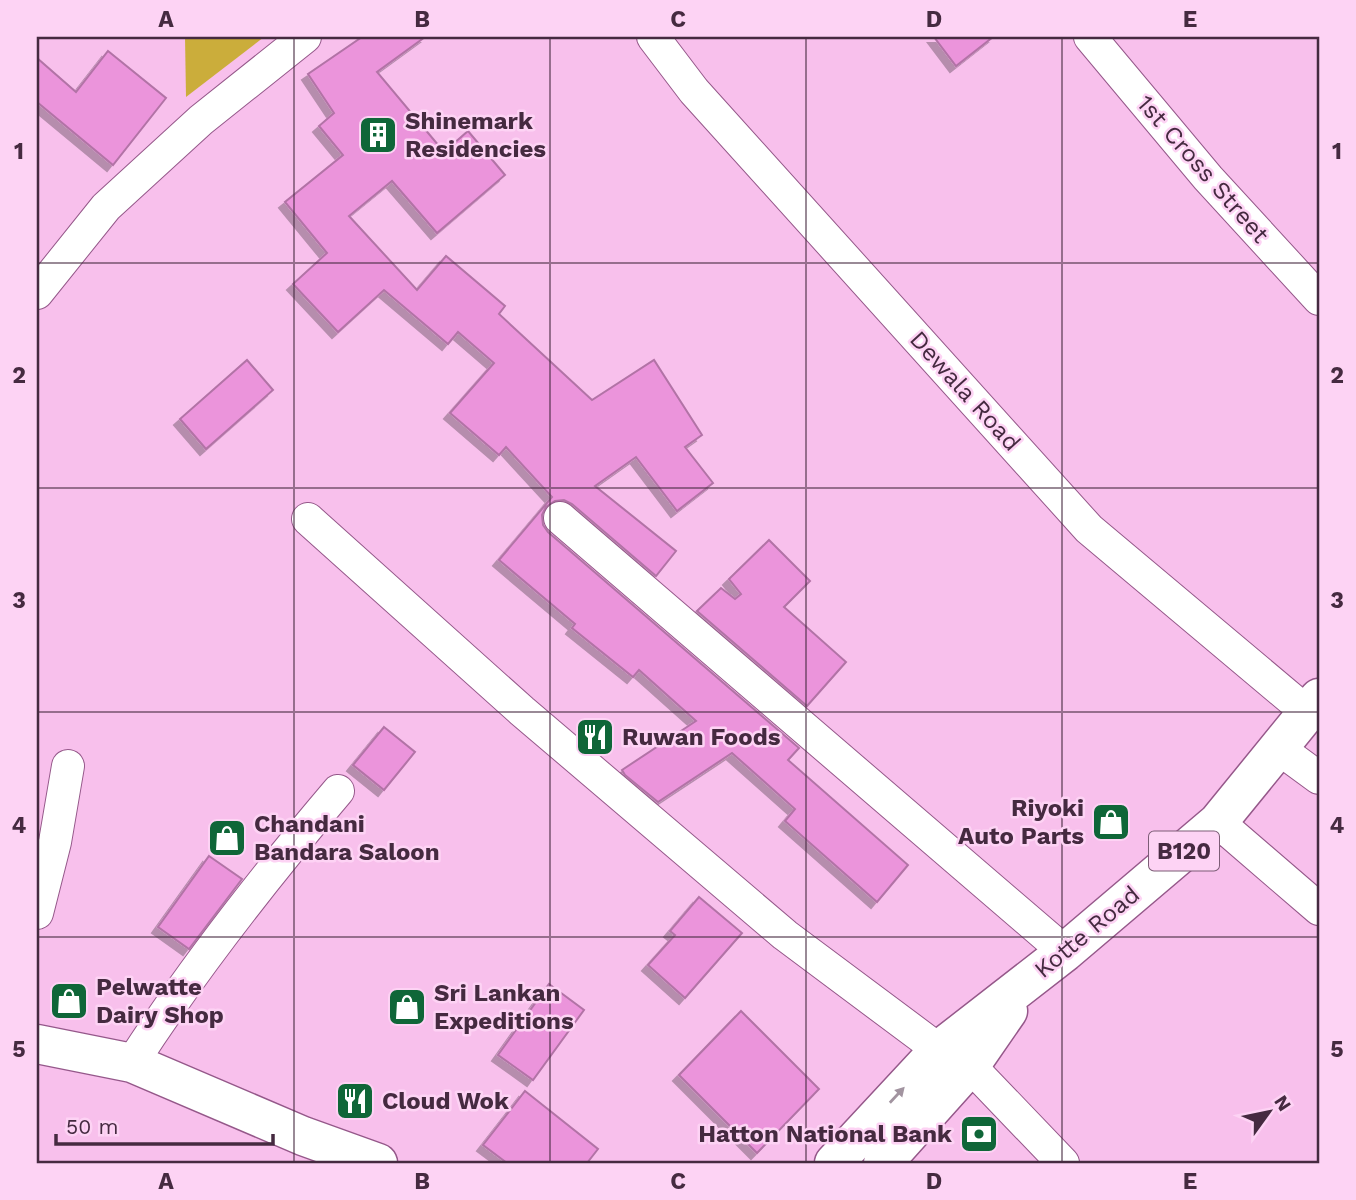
<svg xmlns="http://www.w3.org/2000/svg" width="1356" height="1200" font-family="'Work Sans',sans-serif">
<style>
.green{fill:#cbad3b}
.building{fill:#eb94db;stroke:#b273a6;stroke-width:2;filter:url(#shadow)}
.lines{fill:none;stroke-linecap:round;stroke-linejoin:round}
.minor-casing{stroke:#95588a;stroke-width:34}
.major-casing{stroke:#95588a;stroke-width:41}
.minor{stroke:#fff;stroke-width:32}
.major{stroke:#fff;stroke-width:38}
.oneway{fill:#a294a0}
.grid{fill:none;stroke:#452a40;stroke-width:2;stroke-opacity:0.55}
.labels{text-anchor:middle;dominant-baseline:central;stroke-width:5;stroke-linejoin:round;paint-order:stroke}
.shield{fill:#fdd3f4;stroke:#7c5d76;stroke-width:2}
.shield-label{font-size:23px;font-weight:bold;fill:#452a40}
.poi-label{font-size:24px;font-weight:bold;fill:#452a40;stroke:#fdd3f4;text-anchor:start}
.street-label{font-size:24px;fill:#452a40;stroke:#fdd3f4}
.neatline{fill:none;stroke:#452a40;stroke-width:2.5}
.grid-label{font-size:23px;text-anchor:middle;font-weight:bold;fill:#452a40}
</style>
<defs>
<filter id="shadow"><feDropShadow dx="-6" dy="6" stdDeviation="0" flood-color="#0004"/></filter>
</defs>
<rect width="100%" height="100%" fill="#f8c0ec"/>
<path class="green" d="M185,37H264L186,97Z"/>
<g class="building">
<path d="M362,37H425L377,72L444,152L468,131L505,175L437,233L392,181L349,216L417,290L446,256L505,306L499,314L592,400L654,360L702,435L685,447L713,483L677,511L636,457L595,486L676,551L656,576L572,504L564,500L555,501L546,507L542,515L543,525L548,532L799,748L788,760L908,865L877,902L785,821L795,809L732,753L658,802L625,775L622,770L696,721L639,670L633,677L572,628L575,624L499,560L552,497L506,447L499,455L450,413L494,363L458,332L448,344L384,290L338,332L293,284L327,253L285,202L343,155L319,126L334,113L308,74Z"/>
<path d="M934,37H993L956,66Z"/>
<path d="M108,51L166,98L113,165L37,102V58L76,92Z"/>
<path d="M247,360L273,390L206,449L180,419Z"/>
<path d="M769,540L810,581L784,607L846,662L807,706L697,611L721,588L735,599L741,594L729,579Z"/>
<path d="M384,727L415,752L384,790L353,765Z"/>
<path d="M209,856L242,879L189,949L158,927Z"/>
<path d="M699,897L742,933L685,998L648,965L675,935L670,931Z"/>
<path d="M549,984L584,1010L533,1080L498,1055Z"/>
<path d="M741,1011L819,1089L757,1153L679,1075Z"/>
<path d="M525,1091L598,1149L587,1163H507L483,1145Z"/>
</g>
<g class="lines">
<defs>
<g id="minor">
<path d="M653,37L694,91L1089,529L1308,713"/>
<path d="M1090,37L1208,178L1319,299"/>
<path d="M37,293L106,207L201,120L305,37"/>
<path d="M560,518L1065,952"/>
<path d="M308,519L522,711L785,935L939,1050"/>
<path d="M1278,748L1319,778"/>
<path d="M1218,822L1319,909"/>
<path d="M37,913L55,842L68,766"/>
<path d="M132,1063C194,967 264,878 338,791"/>
<path d="M970,1066L1063,1163"/>
</g>
<g id="major">
<path d="M37,1044L132,1063L303,1136L378,1163"/>
<path d="M834,1163L939,1050L1065,952L1218,822L1319,698"/>
<path d="M883,1163L970,1066L1008,1011"/>
</g>
</defs>
<use href="#minor" class="minor-casing"/>
<use href="#major" class="major-casing"/>
<use href="#minor" class="minor"/>
<use href="#major" class="major"/>
</g>
<defs><path id="oneway-solid" d="M-6-.8H1V-3.2L6.5 0L1 3.2V.8H-6Z" transform="scale(1.75)"/></defs>
<use class="oneway" href="#oneway-solid" transform="translate(897 1095) rotate(-47)"/>
<path class="grid" d="M294,37V1163M550,37V1163M806,37V1163M1062,37V1163M37,263H1319M37,488H1319M37,712H1319M37,937H1319"/>
<defs>
<symbol id="building-square" viewBox="-11 -11 22 22"><rect x="-9" y="-9" width="18" height="18" rx="4" fill="#0f6638" stroke="#fdd3f4"/><path d="M-4-6H4V6H1V3H-1V6H-4ZM-2.5-4.3h1.7v1.8h-1.7ZM.8-4.3h1.7v1.8H.8ZM-2.5-1h1.7V.8h-1.7ZM.8-1h1.7V.8H.8Z" fill="#fff"/></symbol>
<symbol id="restaurant-square" viewBox="-11 -11 22 22"><rect x="-9" y="-9" width="18" height="18" rx="4" fill="#0f6638" stroke="#fdd3f4"/><path d="M-5-6h1v4h1v-4h1v4h1v-4h1v5L-1.5 .5V6h-2V.5L-5-1ZM5-6V6H3V1.5H1.5Q1.5-4 5-6Z" fill="#fff"/></symbol>
<symbol id="shop-square" viewBox="-11 -11 22 22"><rect x="-9" y="-9" width="18" height="18" rx="4" fill="#0f6638" stroke="#fdd3f4"/><path d="M-5-2.5h2.3a2.7 3.5 0 0 1 5.4 0H5L5.5 6h-11ZM-1.5-2.5h3a1.5 2.3 0 0 0-3 0Z" fill="#fff"/></symbol>
<symbol id="bank-square" viewBox="-11 -11 22 22"><rect x="-9" y="-9" width="18" height="18" rx="4" fill="#0f6638" stroke="#fdd3f4"/><path d="M-6-4H6V4H-6ZM0-2.3a2.3 2.3 0 1 0 0 4.6a2.3 2.3 0 1 0 0-4.6Z" fill="#fff"/></symbol>
</defs>
<g fill-rule="evenodd">
<use href="#building-square" x="356" y="113" width="44" height="44"/>
<use href="#restaurant-square" x="573" y="715" width="44" height="44"/>
<use href="#shop-square" x="1089" y="800" width="44" height="44"/>
<use href="#shop-square" x="205" y="816" width="44" height="44"/>
<use href="#shop-square" x="47" y="979" width="44" height="44"/>
<use href="#shop-square" x="385" y="985" width="44" height="44"/>
<use href="#restaurant-square" x="333" y="1079" width="44" height="44"/>
<use href="#bank-square" x="957" y="1112" width="44" height="44"/>
</g>
<g class="labels">
<rect class="shield" x="1149" y="831.5" width="70" height="39" rx="5"/>
<g class="shield-label">
<text x="1184" y="851">B120</text>
</g>
<g class="poi-label">
<text x="405" y="121">Shinemark<tspan x="405" dy="28">Residencies</tspan></text>
<text x="622" y="737">Ruwan Foods</text>
<text x="1084" y="808" text-anchor="end">Riyoki<tspan x="1084" dy="28">Auto Parts</tspan></text>
<text x="254" y="824">Chandani<tspan x="254" dy="28">Bandara Saloon</tspan></text>
<text x="96" y="987">Pelwatte<tspan x="96" dy="28">Dairy Shop</tspan></text>
<text x="434" y="993">Sri Lankan<tspan x="434" dy="28">Expeditions</tspan></text>
<text x="382" y="1101">Cloud Wok</text>
<text x="952" y="1134" text-anchor="end">Hatton National Bank</text>
</g>
<g class="street-label">
<text transform="translate(1203 169) rotate(49)">1st Cross Street</text>
<text transform="translate(965 391) rotate(48)">Dewala Road</text>
<text transform="translate(1087 932) rotate(-40)">Kotte Road</text>
</g>
</g>
<rect width="1356" height="1200" fill="none" stroke="#fdd3f4" stroke-width="77"/>
<g transform="translate(1269 1112) rotate(57)" stroke="#fdd3f4" stroke-width="5" paint-order="stroke">
<path d="M0-5L12 26L0 18L-12 26Z" fill="#452a40"/>
<text y="-10" font-size="19" font-weight="bold" text-anchor="middle" fill="#452a40">N</text>
</g>
<path d="M56 1134v10h217v-10" fill="none" stroke="#452a40" stroke-width="3.5"/>
<text x="66" y="1134" font-size="21" fill="#452a40" stroke="#fdd3f4" stroke-width="5" paint-order="stroke">50 m</text>
<rect x="38" y="38" width="1280" height="1124" class="neatline"/>
<g class="grid-label">
<text x="166" y="27">A</text>
<text x="422" y="27">B</text>
<text x="678" y="27">C</text>
<text x="934" y="27">D</text>
<text x="1190" y="27">E</text>
<text x="19" y="159">1</text>
<text x="1337" y="159">1</text>
<text x="19" y="383">2</text>
<text x="1337" y="383">2</text>
<text x="19" y="608">3</text>
<text x="1337" y="608">3</text>
<text x="19" y="833">4</text>
<text x="1337" y="833">4</text>
<text x="19" y="1057">5</text>
<text x="1337" y="1057">5</text>
<text x="166" y="1189">A</text>
<text x="422" y="1189">B</text>
<text x="678" y="1189">C</text>
<text x="934" y="1189">D</text>
<text x="1190" y="1189">E</text>
</g>
</svg>
